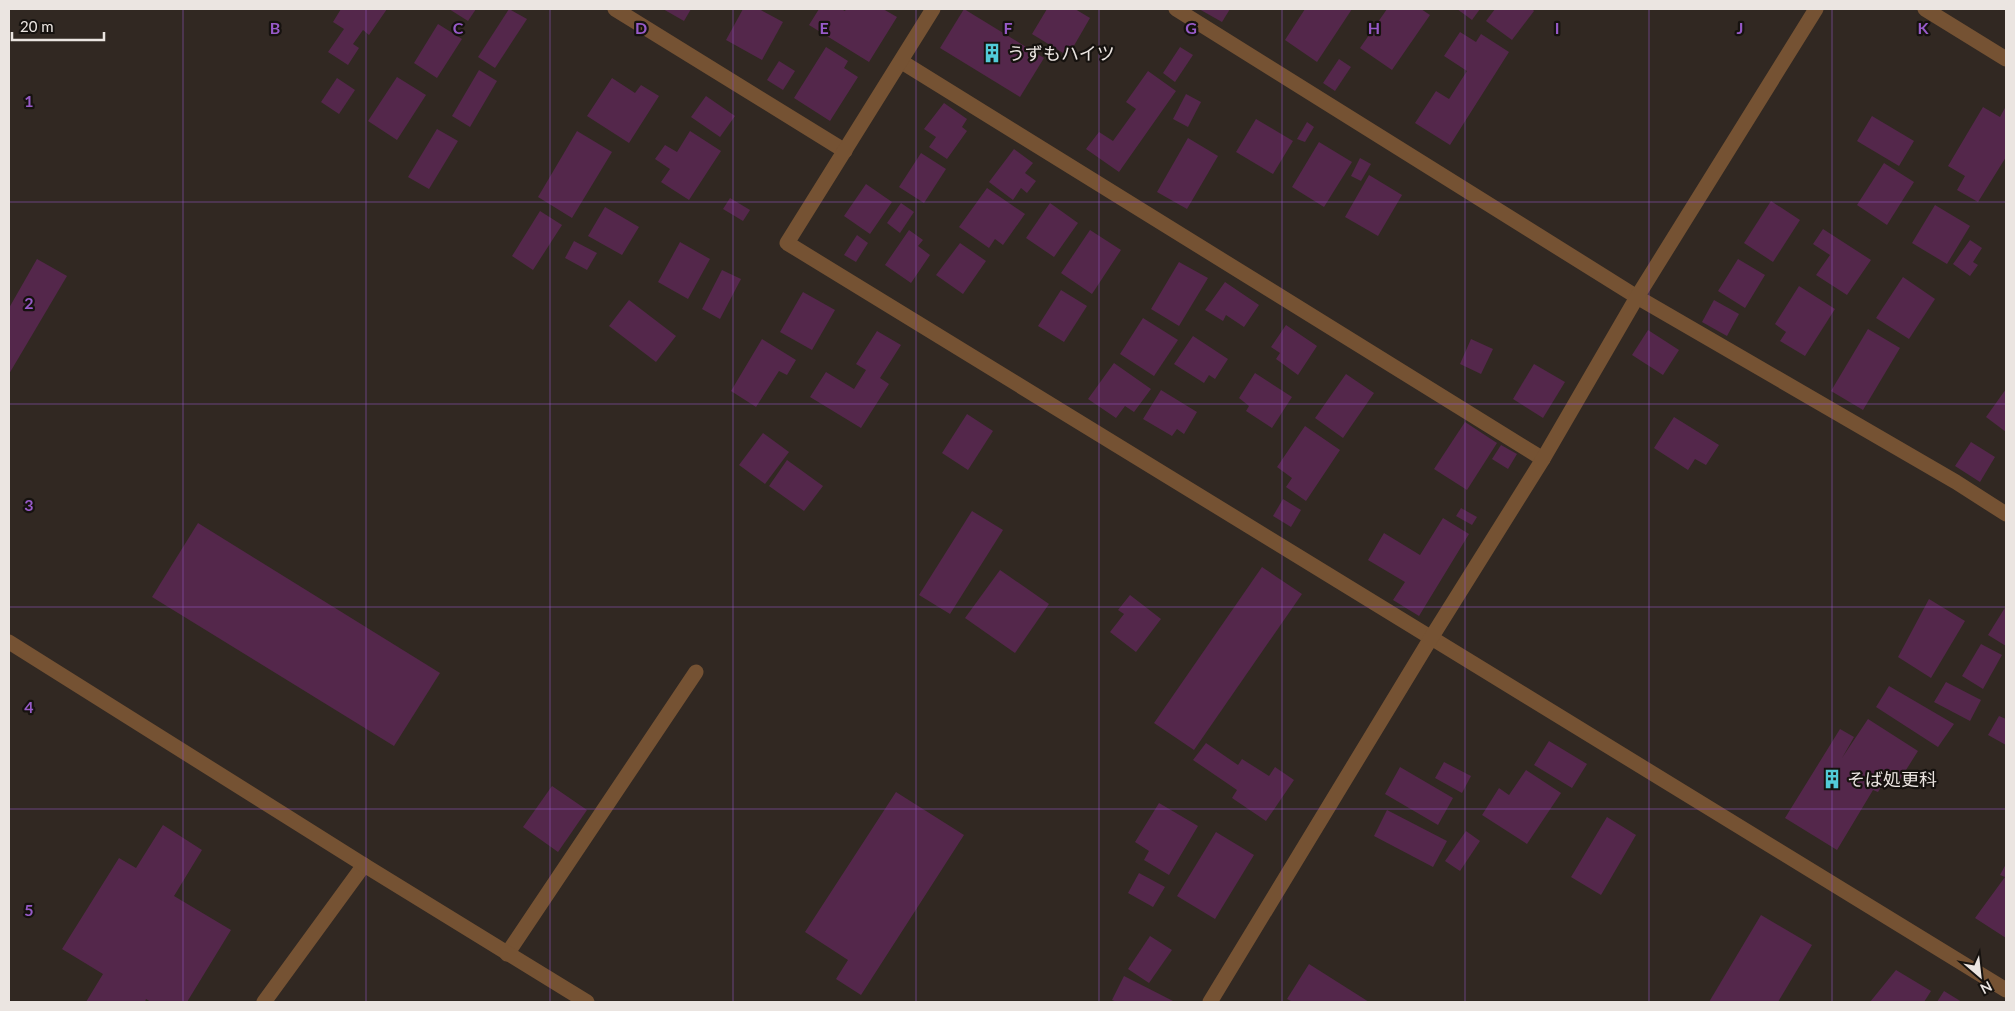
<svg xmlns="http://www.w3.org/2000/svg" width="2015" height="1011" font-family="Lato,'Noto Sans JP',sans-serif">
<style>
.building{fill:#54274b}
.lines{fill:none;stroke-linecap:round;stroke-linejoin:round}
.minor{stroke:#755233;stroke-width:15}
.tertiary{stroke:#755233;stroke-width:15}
.grid{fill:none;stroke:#975ac8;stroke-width:1;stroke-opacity:0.55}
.labels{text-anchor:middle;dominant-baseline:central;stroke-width:4.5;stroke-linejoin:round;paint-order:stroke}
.poi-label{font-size:18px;fill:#ebe5e1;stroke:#16120f;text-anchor:start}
.grid-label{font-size:16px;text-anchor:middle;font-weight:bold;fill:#975ac8;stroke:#16120f;stroke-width:4.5;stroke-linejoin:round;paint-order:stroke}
</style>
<rect width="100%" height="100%" fill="#312822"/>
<g class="building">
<path d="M341,9H387L369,35L363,30L353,44L359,48L348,65L328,52L344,29L333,22Z"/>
<path d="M449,9H476L468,21Z"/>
<path d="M509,9L527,19L495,68L478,57Z"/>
<path d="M663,9H691L684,21Z"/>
<path d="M743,9H759L783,22L762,60L726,40Z"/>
<path d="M819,9H841L845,11L846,9H883L897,17L869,62L809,25Z"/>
<path d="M964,9L1044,58L1020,97L940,48Z"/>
<path d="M1047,9H1075L1090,18L1068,56L1032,34Z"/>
<path d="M1199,9H1230L1222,22Z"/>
<path d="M1305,9H1352L1317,62L1285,40Z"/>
<path d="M1387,9H1421L1430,15L1392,70L1360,48Z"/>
<path d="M1457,9H1480L1472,20Z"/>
<path d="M1495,9H1532L1534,11L1512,40L1486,21Z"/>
<path d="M438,24L462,39L437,78L414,63Z"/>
<path d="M1460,32L1476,42L1481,34L1509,52L1450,145L1415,123L1436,91L1449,99L1467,71L1444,56Z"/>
<path d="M826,47L848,61L844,68L858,77L830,121L794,98Z"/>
<path d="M1180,47L1193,55L1175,82L1163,73Z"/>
<path d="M1339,59L1351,67L1335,91L1323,83Z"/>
<path d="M779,61L795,71L783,90L767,80Z"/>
<path d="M479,70L497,81L470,127L452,116Z"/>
<path d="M1148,71L1176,91L1119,172L1086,149L1099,132L1113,141L1136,109L1126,102Z"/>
<path d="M397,77L426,95L397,140L368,121Z"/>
<path d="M337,78L355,90L339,114L321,102Z"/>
<path d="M612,78L635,93L641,85L659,96L629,143L587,116Z"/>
<path d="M1186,94L1201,102L1188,127L1173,119Z"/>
<path d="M706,96L735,116L720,137L691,117Z"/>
<path d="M944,103L967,119L962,127L967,131L947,159L929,147L936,137L924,129Z"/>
<path d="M2006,106V157L1978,202L1957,190L1965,176L1948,166L1983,107L2000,117Z"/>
<path d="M1872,116L1914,141L1899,166L1857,141Z"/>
<path d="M1256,119L1293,141L1273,174L1236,152Z"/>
<path d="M1307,122L1314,127L1305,142L1297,139Z"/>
<path d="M437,129L458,141L429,189L408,177Z"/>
<path d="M577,131L612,152L572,218L538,197Z"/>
<path d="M690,131L721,151L689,200L661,182L670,169L655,159L665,145L677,152Z"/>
<path d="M1188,138L1218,156L1187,209L1157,192Z"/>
<path d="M1319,142L1352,162L1324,207L1292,187Z"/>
<path d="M1014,149L1033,163L1025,173L1036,181L1027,193L1021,188L1013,200L989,182Z"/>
<path d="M921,153L946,169L924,203L899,187Z"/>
<path d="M1360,158L1371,164L1361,181L1351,176Z"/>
<path d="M1884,163L1914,182L1887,225L1857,205Z"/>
<path d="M1369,175L1402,195L1378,236L1345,217Z"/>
<path d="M866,184L892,202L870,234L844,216Z"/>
<path d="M987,188L1025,214L1003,245L995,239L989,248L959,227Z"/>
<path d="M730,198L750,210L743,221L723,209Z"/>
<path d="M1771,201L1800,220L1773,262L1744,243Z"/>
<path d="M901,203L914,212L900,233L887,223Z"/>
<path d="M1050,203L1078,223L1054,257L1026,238Z"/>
<path d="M1935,205L1970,226L1947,264L1912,243Z"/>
<path d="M605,207L639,227L622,255L588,236Z"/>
<path d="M540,211L562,225L533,270L512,256Z"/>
<path d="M1823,229L1871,260L1847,295L1816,275L1830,255L1813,244Z"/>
<path d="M909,230L923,240L918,246L930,255L911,283L885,265Z"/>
<path d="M1090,230L1121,250L1092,294L1061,273Z"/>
<path d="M857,235L868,243L856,262L844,255Z"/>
<path d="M1970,240L1982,248L1973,262L1978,265L1970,276L1953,264Z"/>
<path d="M574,241L597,253L587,270L565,258Z"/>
<path d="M680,242L710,259L688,299L658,282Z"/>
<path d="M960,243L986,261L963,294L936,275Z"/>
<path d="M37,259L67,276L9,374V308Z"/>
<path d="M1738,259L1765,275L1745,308L1718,291Z"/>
<path d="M1179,262L1208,278L1179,326L1151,309Z"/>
<path d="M722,270L741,279L720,319L702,309Z"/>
<path d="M1903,277L1935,299L1909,339L1876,318Z"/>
<path d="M1225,282L1259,305L1244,327L1226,315L1223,321L1205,310Z"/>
<path d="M1799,286L1835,309L1805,356L1780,341L1786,332L1775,324Z"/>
<path d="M1061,290L1087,306L1064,342L1038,326Z"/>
<path d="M803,292L835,310L812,350L780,332Z"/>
<path d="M629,300L676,336L656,362L609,326Z"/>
<path d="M1714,300L1739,314L1727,336L1702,322Z"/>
<path d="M1143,318L1178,340L1154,376L1120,354Z"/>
<path d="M1286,325L1317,346L1298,375L1276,359L1280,353L1271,347Z"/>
<path d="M1868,329L1900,348L1863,410L1831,391Z"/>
<path d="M1648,330L1679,350L1663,375L1632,355Z"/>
<path d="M877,331L901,345L880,378L889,384L861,428L810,397L826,372L854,389L866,370L856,364Z"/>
<path d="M1193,336L1228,359L1215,379L1209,375L1204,383L1174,364Z"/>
<path d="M762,339L796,360L787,375L779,371L756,407L731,391Z"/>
<path d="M1471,339L1493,349L1481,374L1460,364Z"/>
<path d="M1114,363L1151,389L1134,412L1125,406L1116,418L1088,399Z"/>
<path d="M1534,364L1565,382L1543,418L1513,399Z"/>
<path d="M1255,373L1292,397L1272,428L1246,411L1249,406L1239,398Z"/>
<path d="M1346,374L1374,393L1343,438L1315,418Z"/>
<path d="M2006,389V432L1986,417Z"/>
<path d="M1161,390L1197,412L1184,434L1177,429L1172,436L1143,419Z"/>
<path d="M967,414L993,431L968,470L942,453Z"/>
<path d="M1674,417L1719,445L1706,465L1695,459L1688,470L1654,448Z"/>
<path d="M1465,422L1497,443L1467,490L1434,469Z"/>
<path d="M1305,426L1340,450L1306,501L1286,487L1292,478L1277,467Z"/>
<path d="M763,433L789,452L765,484L739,465Z"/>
<path d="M1971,442L1995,457L1980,482L1955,466Z"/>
<path d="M1501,445L1517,454L1508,469L1492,459Z"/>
<path d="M787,460L823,486L804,511L769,486Z"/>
<path d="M1283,499L1301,510L1291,527L1273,516Z"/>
<path d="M1461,508L1477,517L1472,525L1456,516Z"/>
<path d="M972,511L1003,530L950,614L919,595Z"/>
<path d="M1443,518L1469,534L1419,616L1393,600L1405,582L1368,560L1384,533L1420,555Z"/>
<path d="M198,523L440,673L394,746L152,597Z"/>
<path d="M1262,567L1302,594L1194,750L1154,723Z"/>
<path d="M1000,570L1049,604L1015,653L965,618Z"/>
<path d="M1130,595L1161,619L1136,652L1110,632L1124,614L1118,610Z"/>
<path d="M1929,599L1965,621L1931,678L1898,657Z"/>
<path d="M2006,606V646L1988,635Z"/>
<path d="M1981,644L2002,655L1983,689L1962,676Z"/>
<path d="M1946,682L1981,700L1970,721L1934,702Z"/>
<path d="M1889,686L1954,724L1938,747L1876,707Z"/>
<path d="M1999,716L2006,719V745L1988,735Z"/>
<path d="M1868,719L1918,751L1894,789L1884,782L1878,792L1873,790L1837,850L1785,818L1840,729L1854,737L1842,758Z"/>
<path d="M1549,741L1587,764L1572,788L1534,765Z"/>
<path d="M1206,743L1238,765L1242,759L1269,776L1275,767L1294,780L1266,821L1232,798L1237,790L1193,760Z"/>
<path d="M1444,762L1471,776L1462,793L1435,778Z"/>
<path d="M1400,767L1453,798L1438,825L1385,794Z"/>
<path d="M1526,770L1561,793L1527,844L1482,815L1499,788L1509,795Z"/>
<path d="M552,786L587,810L558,852L523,827Z"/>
<path d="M896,792L964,835L861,995L836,979L848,960L805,932Z"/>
<path d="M1159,803L1198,826L1169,875L1144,860L1149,851L1135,842Z"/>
<path d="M1387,810L1447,841L1433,867L1374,836Z"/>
<path d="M1607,817L1636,835L1601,895L1571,877Z"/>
<path d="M163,825L202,850L174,896L231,930L187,1002H151L146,999L145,1002H86L103,974L62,949L119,858L136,868Z"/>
<path d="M1466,831L1480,841L1460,871L1445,861Z"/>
<path d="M1216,832L1254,855L1215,919L1177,896Z"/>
<path d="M2006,864V938L1975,918L2005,877L2000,875Z"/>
<path d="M1139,873L1165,887L1153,907L1128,893Z"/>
<path d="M1761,915L1812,945L1778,1002H1709Z"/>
<path d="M1150,936L1172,950L1149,983L1128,969Z"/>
<path d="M1309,964L1369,1002H1293L1287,999Z"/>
<path d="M1896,970L1931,991L1924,1002H1870Z"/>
<path d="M1124,976L1175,1002H1117L1112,1000Z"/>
<path d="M1944,991L1962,1002H1937Z"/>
</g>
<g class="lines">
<g class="minor">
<path d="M615,9L845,151"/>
<path d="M1176,9L1637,297L1956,482L2006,514"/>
<path d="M902,62L1543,459"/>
<path d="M507,954L696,672"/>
<path d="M264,1002L364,865"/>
</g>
<g class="tertiary">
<path d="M933,9L787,243L2006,990"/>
<path d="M1925,9L2006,59"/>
<path d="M9,642L364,865L587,1002"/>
<path d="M1210,1002L1431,638L1543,459L1637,297L1816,9"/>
</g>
</g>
<path class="grid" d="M183,9V1002M366,9V1002M550,9V1002M733,9V1002M916,9V1002M1099,9V1002M1282,9V1002M1465,9V1002M1649,9V1002M1832,9V1002M9,202H2006M9,404H2006M9,607H2006M9,809H2006"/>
<defs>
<symbol id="building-bare" viewBox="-9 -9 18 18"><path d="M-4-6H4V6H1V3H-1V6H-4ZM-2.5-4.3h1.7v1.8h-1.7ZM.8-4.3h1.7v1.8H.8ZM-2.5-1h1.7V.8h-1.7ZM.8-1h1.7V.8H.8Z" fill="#52cbd8" stroke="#16120f" stroke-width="2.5" paint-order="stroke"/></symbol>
</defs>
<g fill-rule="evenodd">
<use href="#building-bare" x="978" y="39" width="28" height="28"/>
<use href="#building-bare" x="1818" y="765" width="28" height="28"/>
</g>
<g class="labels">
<g class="poi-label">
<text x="1007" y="53">うずもハイツ</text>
<text x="1847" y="779">そば処更科</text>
</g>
</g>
<g class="grid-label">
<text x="275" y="34">B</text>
<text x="458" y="34">C</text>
<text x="641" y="34">D</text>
<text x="824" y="34">E</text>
<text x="1008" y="34">F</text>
<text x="1191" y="34">G</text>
<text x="1374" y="34">H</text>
<text x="1557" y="34">I</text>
<text x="1740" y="34">J</text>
<text x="1923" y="34">K</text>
<text x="29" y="107">1</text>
<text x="29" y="309">2</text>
<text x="29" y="511">3</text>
<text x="29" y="713">4</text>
<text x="29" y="916">5</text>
</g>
<rect width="2015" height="1011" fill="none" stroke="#ebe5e1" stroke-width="20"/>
<g transform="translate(1980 976) rotate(152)" stroke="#16120f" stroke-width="4" paint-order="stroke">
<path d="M0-4L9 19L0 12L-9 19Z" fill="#ebe5e1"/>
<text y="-8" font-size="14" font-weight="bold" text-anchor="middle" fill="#ebe5e1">N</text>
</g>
<path d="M12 32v8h92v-8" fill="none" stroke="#ebe5e1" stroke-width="2.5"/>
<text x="20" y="32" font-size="15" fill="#ebe5e1" stroke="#16120f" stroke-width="4" paint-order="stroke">20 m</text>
</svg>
